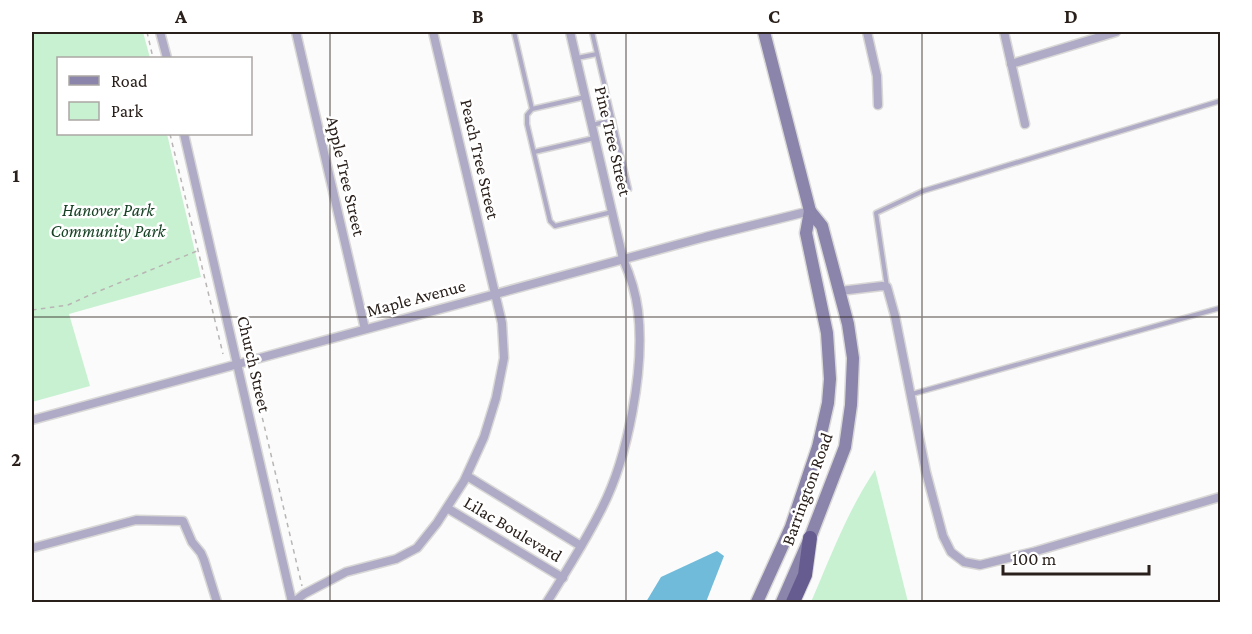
<svg xmlns="http://www.w3.org/2000/svg" width="1252" height="634" font-family="'Crimson Pro',serif">
<style>
.green{fill:#c8f1d1}
.water{fill:#71bbda}
.lines{fill:none;stroke-linecap:round;stroke-linejoin:round}
.service-casing{stroke:#dad8d7;stroke-width:7}
.minor-casing{stroke:#dad8d7;stroke-width:11}
.secondary-casing{stroke:#dad8d7;stroke-width:15}
.trunk-casing{stroke:#dad8d7;stroke-width:16}
.path{stroke:#b8b5b4;stroke-width:1.5;stroke-dasharray:4.5 4.5;stroke-linecap:butt}
.service{stroke:#afabc6;stroke-width:4}
.minor{stroke:#afabc6;stroke-width:8}
.secondary{stroke:#8b84ab;stroke-width:12}
.trunk{stroke:#675c8f;stroke-width:14}
.grid{fill:none;stroke:#2a201b;stroke-width:1.5;stroke-opacity:0.55}
.labels{text-anchor:middle;dominant-baseline:central;stroke-width:5;stroke-linejoin:round;paint-order:stroke}
.street-label{font-size:18px;fill:#2a201b;stroke:#fff}
.park-label{font-size:18px;font-style:italic;fill:#174225;stroke:#fff}
.neatline{fill:none;stroke:#2a201b;stroke-width:2}
.grid-label{font-size:20px;text-anchor:middle;font-weight:bold;fill:#2a201b}
</style>
<rect width="100%" height="100%" fill="#fbfbfb"/>
<g class="green">
<path d="M32,32H143L150,58H58V134H167L201,277L69,314L90,386L32,402Z"/>
<path d="M875,470L908,602H811C830,558 848,510 875,470Z"/>
</g>
<path class="water" d="M717,551L724,556L706,602H646L661,577Z"/>
<g class="lines">
<defs>
<g id="service">
<path d="M514,32L532,109"/>
<path d="M592,32L629,189"/>
<path d="M577,58L597,54"/>
<path d="M585,97L532,109L527,115V124L550,221L555,226L612,212"/>
<path d="M592,125L613,120"/>
<path d="M534,152L594,138"/>
<path d="M887,287L876,213L923,191L1220,101"/>
<path d="M912,394L1220,308"/>
</g>
<g id="minor">
<path d="M160,32L167,58"/>
<path d="M296,32L365,329"/>
<path d="M867,32L877,76L878,105"/>
<path d="M1004,32L1025,124"/>
<path d="M1011,64L1116,32"/>
<path d="M184,134L292,602"/>
<path d="M840,291L882,286L887,287L895,316L926,472L943,536L951,552L964,562L980,565L1033,552L1220,497"/>
<path d="M32,420L705,237L810,211"/>
<path d="M467,476L581,546"/>
<path d="M447,508L563,578"/>
<path d="M32,548L136,520L183,521L192,542L201,553L204,560L217,602"/>
<path d="M294,602L304,594L346,572L396,559L417,548L437,523L464,481L484,437L496,398L504,358L502,323L433,32"/>
<path d="M547,602C566,572 586,540 602,508C628,457 645,368 638,311C636,294 630,275 623,259L570,32"/>
</g>
<g id="secondary">
<path d="M764,32L810,211L822,226L848,324L853,358L851,405L845,447L810,538L782,602"/>
<path d="M757,602L791,527L818,447L828,403L830,379L827,333L806,233L810,211"/>
</g>
<path id="trunk" d="M793,602L805,575L810,538"/>
</defs>
<use href="#service" class="service-casing"/>
<use href="#minor" class="minor-casing"/>
<use href="#secondary" class="secondary-casing"/>
<use href="#trunk" class="trunk-casing"/>
<g class="path">
<path d="M147,32L153,58"/>
<path d="M170,134L223,354"/>
<path d="M32,310L68,305L92,294L197,251"/>
<path d="M252,374L302,586"/>
</g>
<use href="#service" class="service"/>
<use href="#minor" class="minor"/>
<use href="#secondary" class="secondary"/>
<use href="#trunk" class="trunk"/>
</g>
<path class="grid" d="M330,32V602M626,32V602M922,32V602M32,317H1220"/>
<g class="labels">
<g class="street-label">
<text transform="translate(613 141) rotate(77)">Pine Tree Street</text>
<text transform="translate(480 159) rotate(77)">Peach Tree Street</text>
<text transform="translate(346 176) rotate(77)">Apple Tree Street</text>
<text transform="translate(416 298) rotate(-15)">Maple Avenue</text>
<text transform="translate(254 364) rotate(77)">Church Street</text>
<text transform="translate(807 489) rotate(-70)">Barrington Road</text>
<text transform="translate(513 529) rotate(31)">Lilac Boulevard</text>
</g>
<g class="park-label">
<text x="108" y="210">Hanover Park<tspan x="108" dy="21">Community Park</tspan></text>
</g>
</g>
<rect width="1252" height="634" fill="none" stroke="#ffffff" stroke-width="66"/>
<rect x="57" y="57" width="195" height="78" fill="#ffffff" stroke="#aaa6a4" stroke-width="1.5"/>
<rect x="69" y="76" width="30" height="9" fill="#8b84ab" stroke="#aaa6a4" stroke-width="1.5"/>
<text x="111" y="87" font-size="18" fill="#2a201b">Road</text>
<rect x="69" y="102" width="30" height="18" fill="#c8f1d1" stroke="#aaa6a4" stroke-width="1.5"/>
<text x="111" y="117" font-size="18" fill="#2a201b">Park</text>
<path d="M1003 565v9h146v-9" fill="none" stroke="#2a201b" stroke-width="3"/>
<text x="1012" y="565" font-size="18" fill="#2a201b" stroke="#ffffff" stroke-width="4.5" paint-order="stroke">100 m</text>
<rect x="33" y="33" width="1186" height="568" class="neatline"/>
<g class="grid-label">
<text x="181" y="23">A</text>
<text x="478" y="23">B</text>
<text x="774" y="23">C</text>
<text x="1071" y="23">D</text>
<text x="16" y="182">1</text>
<text x="16" y="466">2</text>
</g>
</svg>
